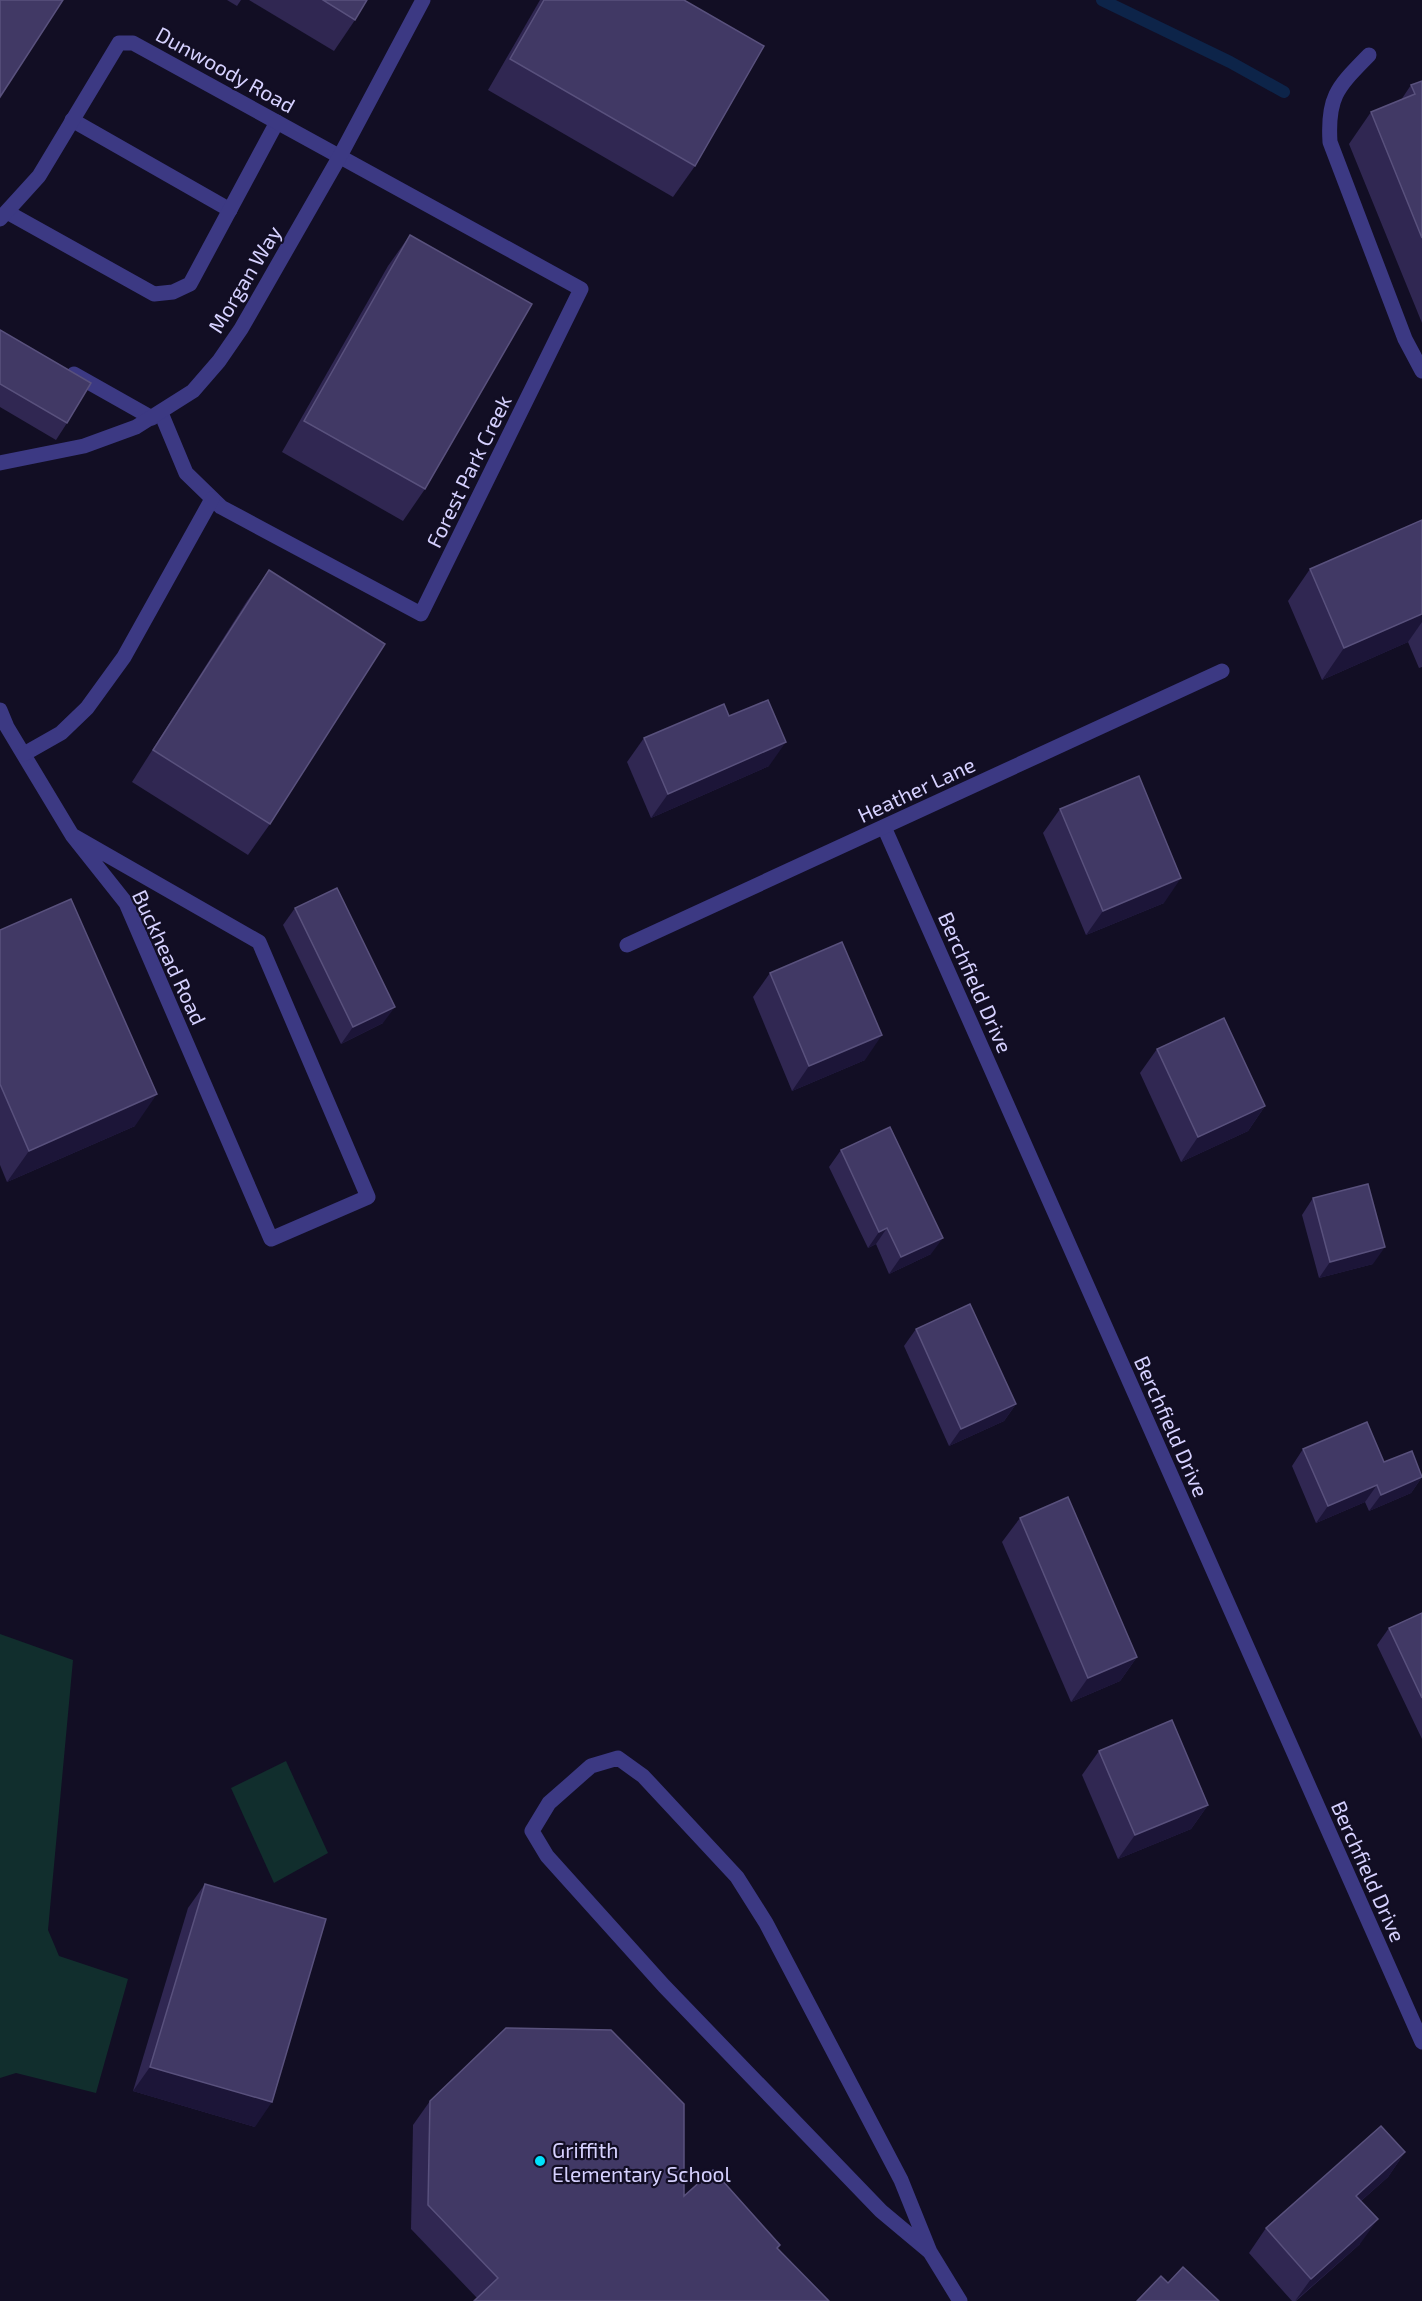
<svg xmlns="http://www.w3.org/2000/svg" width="1422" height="2301" font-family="'Exo 2',sans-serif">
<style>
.green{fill:#112e2d}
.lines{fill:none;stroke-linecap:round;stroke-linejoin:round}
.stream{stroke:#0d2449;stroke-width:12}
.minor{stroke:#3c3983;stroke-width:15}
.wall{fill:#302752}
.shaded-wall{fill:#1c1538}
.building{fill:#413965;stroke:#59517d;stroke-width:1.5}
.poi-dot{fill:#00e2fc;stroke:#120e24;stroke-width:2}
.labels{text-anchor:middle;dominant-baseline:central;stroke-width:4.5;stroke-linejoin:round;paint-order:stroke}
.street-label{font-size:21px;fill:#d6d1ff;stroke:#120e24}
.poi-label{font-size:21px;fill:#d6d1ff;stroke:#120e24;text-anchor:start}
</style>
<rect width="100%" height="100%" fill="#120e24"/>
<g class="green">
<path d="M0,1634L73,1660L48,1930L59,1956L128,1979L96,2093L16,2073L0,2078Z"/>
<path d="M286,1761L328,1853L274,1883L231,1788Z"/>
</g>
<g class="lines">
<path class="stream" d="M1102,0L1230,62L1284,92"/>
<g class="minor">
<path d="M1369,55C1339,86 1327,95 1330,142L1405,339L1422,371"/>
<path d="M72,120L230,210"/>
<path d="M7,212L154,294L173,292L190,284L277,122"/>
<path d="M0,219L39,176L119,43H133L581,289L421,614L221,507L186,473L161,413"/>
<path d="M74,374L152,418"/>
<path d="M0,463L84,446L136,427L193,391L219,361L241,329L340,156L423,0"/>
<path d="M0,710L7,727L72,835L126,903L271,1239L368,1197L259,942L72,835"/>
<path d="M24,754L61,733L87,708L124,657L212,499"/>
<path d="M884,827L1422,2042"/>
<path d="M627,945L1222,671"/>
<path d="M930,2252L881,2211L664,1986L547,1856L532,1831L549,1803L591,1766L618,1758L643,1776L737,1877L766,1923L901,2180L930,2252L960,2301"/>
</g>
</g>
<g class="wall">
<path d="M227,0H241L237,6Z"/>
<path d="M249,0H367L355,20L334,51Z"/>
<path d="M540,0H684L695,166L673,197L488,90Z"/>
<path d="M1422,81V323L1349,144L1371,112L1401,100L1411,85Z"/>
<path d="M410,235L425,489L403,521L282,452L388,266Z"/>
<path d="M0,330L67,423L56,440L0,407Z"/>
<path d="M1422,520V667L1419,668L1408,642L1322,680L1288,601L1310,569Z"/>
<path d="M269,570L270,824L248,855L132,782L247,601Z"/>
<path d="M729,716L769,766L651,818L627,762L644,738Z"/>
<path d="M1060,809L1164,903L1086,935L1043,833Z"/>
<path d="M295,908L383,1023L341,1044L283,925Z"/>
<path d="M0,930L135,1126L7,1182L0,1165Z"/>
<path d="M770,973L865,1060L792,1091L753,997Z"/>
<path d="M1157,1049L1265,1106L1248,1131L1181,1162L1140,1073Z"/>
<path d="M841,1150L931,1254L889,1274L876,1244L868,1248L829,1167Z"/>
<path d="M1313,1198L1373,1264L1319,1278L1302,1215Z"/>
<path d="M916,1329L1016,1404L1004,1421L949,1446L904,1346Z"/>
<path d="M1303,1449L1384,1462L1422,1475V1477L1411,1493L1369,1511L1365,1502L1316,1523L1292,1466Z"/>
<path d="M1020,1518L1137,1657L1120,1681L1071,1702L1002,1542Z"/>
<path d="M1422,1613V1739L1377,1645L1389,1628Z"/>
<path d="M1099,1751L1208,1805L1191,1829L1118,1859L1082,1775Z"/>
<path d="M205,1884L255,2127L133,2091L188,1908Z"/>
<path d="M430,2101L684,2196L777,2249L477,2298L411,2229L413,2125Z"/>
<path d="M1405,2152L1388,2177L1361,2201L1360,2244L1296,2301H1292L1249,2253L1266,2228Z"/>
</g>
<g class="shaded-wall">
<path d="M1422,614V622L1408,642L1322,680L1344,648Z"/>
<path d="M786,742L769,766L651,818L668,794Z"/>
<path d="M1181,878L1164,903L1086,935L1103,911Z"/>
<path d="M395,1007L383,1023L341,1044L353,1027Z"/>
<path d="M882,1035L865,1060L792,1091L809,1066Z"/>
<path d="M157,1094L135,1126L7,1182L29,1151Z"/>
<path d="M1265,1106L1248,1131L1181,1162L1198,1137Z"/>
<path d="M887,1228L876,1244L868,1248L879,1232Z"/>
<path d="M943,1238L931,1254L889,1274L901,1257Z"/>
<path d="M1385,1247L1373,1264L1319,1278L1330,1262Z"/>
<path d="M1016,1404L1004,1421L949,1446L961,1429Z"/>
<path d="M1422,1477L1411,1493L1369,1511L1381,1495Z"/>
<path d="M1377,1485L1365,1502L1316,1523L1328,1506Z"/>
<path d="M1137,1657L1120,1681L1071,1702L1088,1678Z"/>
<path d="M1208,1805L1191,1829L1118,1859L1135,1835Z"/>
<path d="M150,2067L272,2102L255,2127L133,2091Z"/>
<path d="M1405,2152L1388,2177L1339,2220L1356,2196Z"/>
<path d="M1378,2219L1360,2244L1295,2301L1311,2279Z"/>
</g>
<g class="building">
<path d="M0,0H63L0,97Z"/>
<path d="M323,0H367L355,20Z"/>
<path d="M544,0H684L764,46L695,166L510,59Z"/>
<path d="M1422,81V238L1371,112L1415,94L1411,85Z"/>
<path d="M410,235L532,304L425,489L304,421Z"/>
<path d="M0,330L91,383L67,423L0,384Z"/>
<path d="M1422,520V614L1344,648L1310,569Z"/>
<path d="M269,570L385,644L270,824L153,750Z"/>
<path d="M768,700L786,742L668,794L644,738L724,704L729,716Z"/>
<path d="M1139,776L1181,878L1103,911L1060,809Z"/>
<path d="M337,888L395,1007L353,1027L295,908Z"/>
<path d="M71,899L157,1094L29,1151L0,1084V930Z"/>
<path d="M842,942L882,1035L809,1066L770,973Z"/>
<path d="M1224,1018L1265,1106L1198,1137L1157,1049Z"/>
<path d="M890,1127L943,1238L901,1257L887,1228L879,1232L841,1150Z"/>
<path d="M1368,1184L1385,1247L1330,1262L1313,1198Z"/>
<path d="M970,1304L1016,1404L961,1429L916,1329Z"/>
<path d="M1367,1422L1384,1462L1412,1451L1422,1477L1381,1495L1377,1485L1328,1506L1303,1449Z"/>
<path d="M1068,1497L1137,1657L1088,1678L1020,1518Z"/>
<path d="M1422,1613V1698L1389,1628Z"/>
<path d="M1172,1720L1208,1805L1135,1835L1099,1751Z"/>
<path d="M205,1884L326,1919L272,2102L150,2067Z"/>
<path d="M506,2028L611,2030L684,2104V2196L713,2170L780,2245L777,2248L829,2301H474L498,2278L428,2205L430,2101Z"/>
<path d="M1381,2126L1405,2152L1356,2196L1378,2219L1311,2279L1266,2228Z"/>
<path d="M1183,2267L1219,2301H1137L1161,2276L1168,2283Z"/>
</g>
<circle class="poi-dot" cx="540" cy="2161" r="6"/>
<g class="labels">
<g class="street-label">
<text transform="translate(226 69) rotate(29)">Dunwoody Road</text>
<text transform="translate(244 279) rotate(-59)">Morgan Way</text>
<text transform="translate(468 471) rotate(-64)">Forest Park Creek</text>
<text transform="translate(916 789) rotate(-25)">Heather Lane</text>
<text transform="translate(170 957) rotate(65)">Buckhead Road</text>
<text transform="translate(976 982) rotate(66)">Berchfield Drive</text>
<text transform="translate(1172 1426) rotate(66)">Berchfield Drive</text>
<text transform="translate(1369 1871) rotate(66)">Berchfield Drive</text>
</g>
<g class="poi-label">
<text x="552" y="2149">Griffith<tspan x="552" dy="24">Elementary School</tspan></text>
</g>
</g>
</svg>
